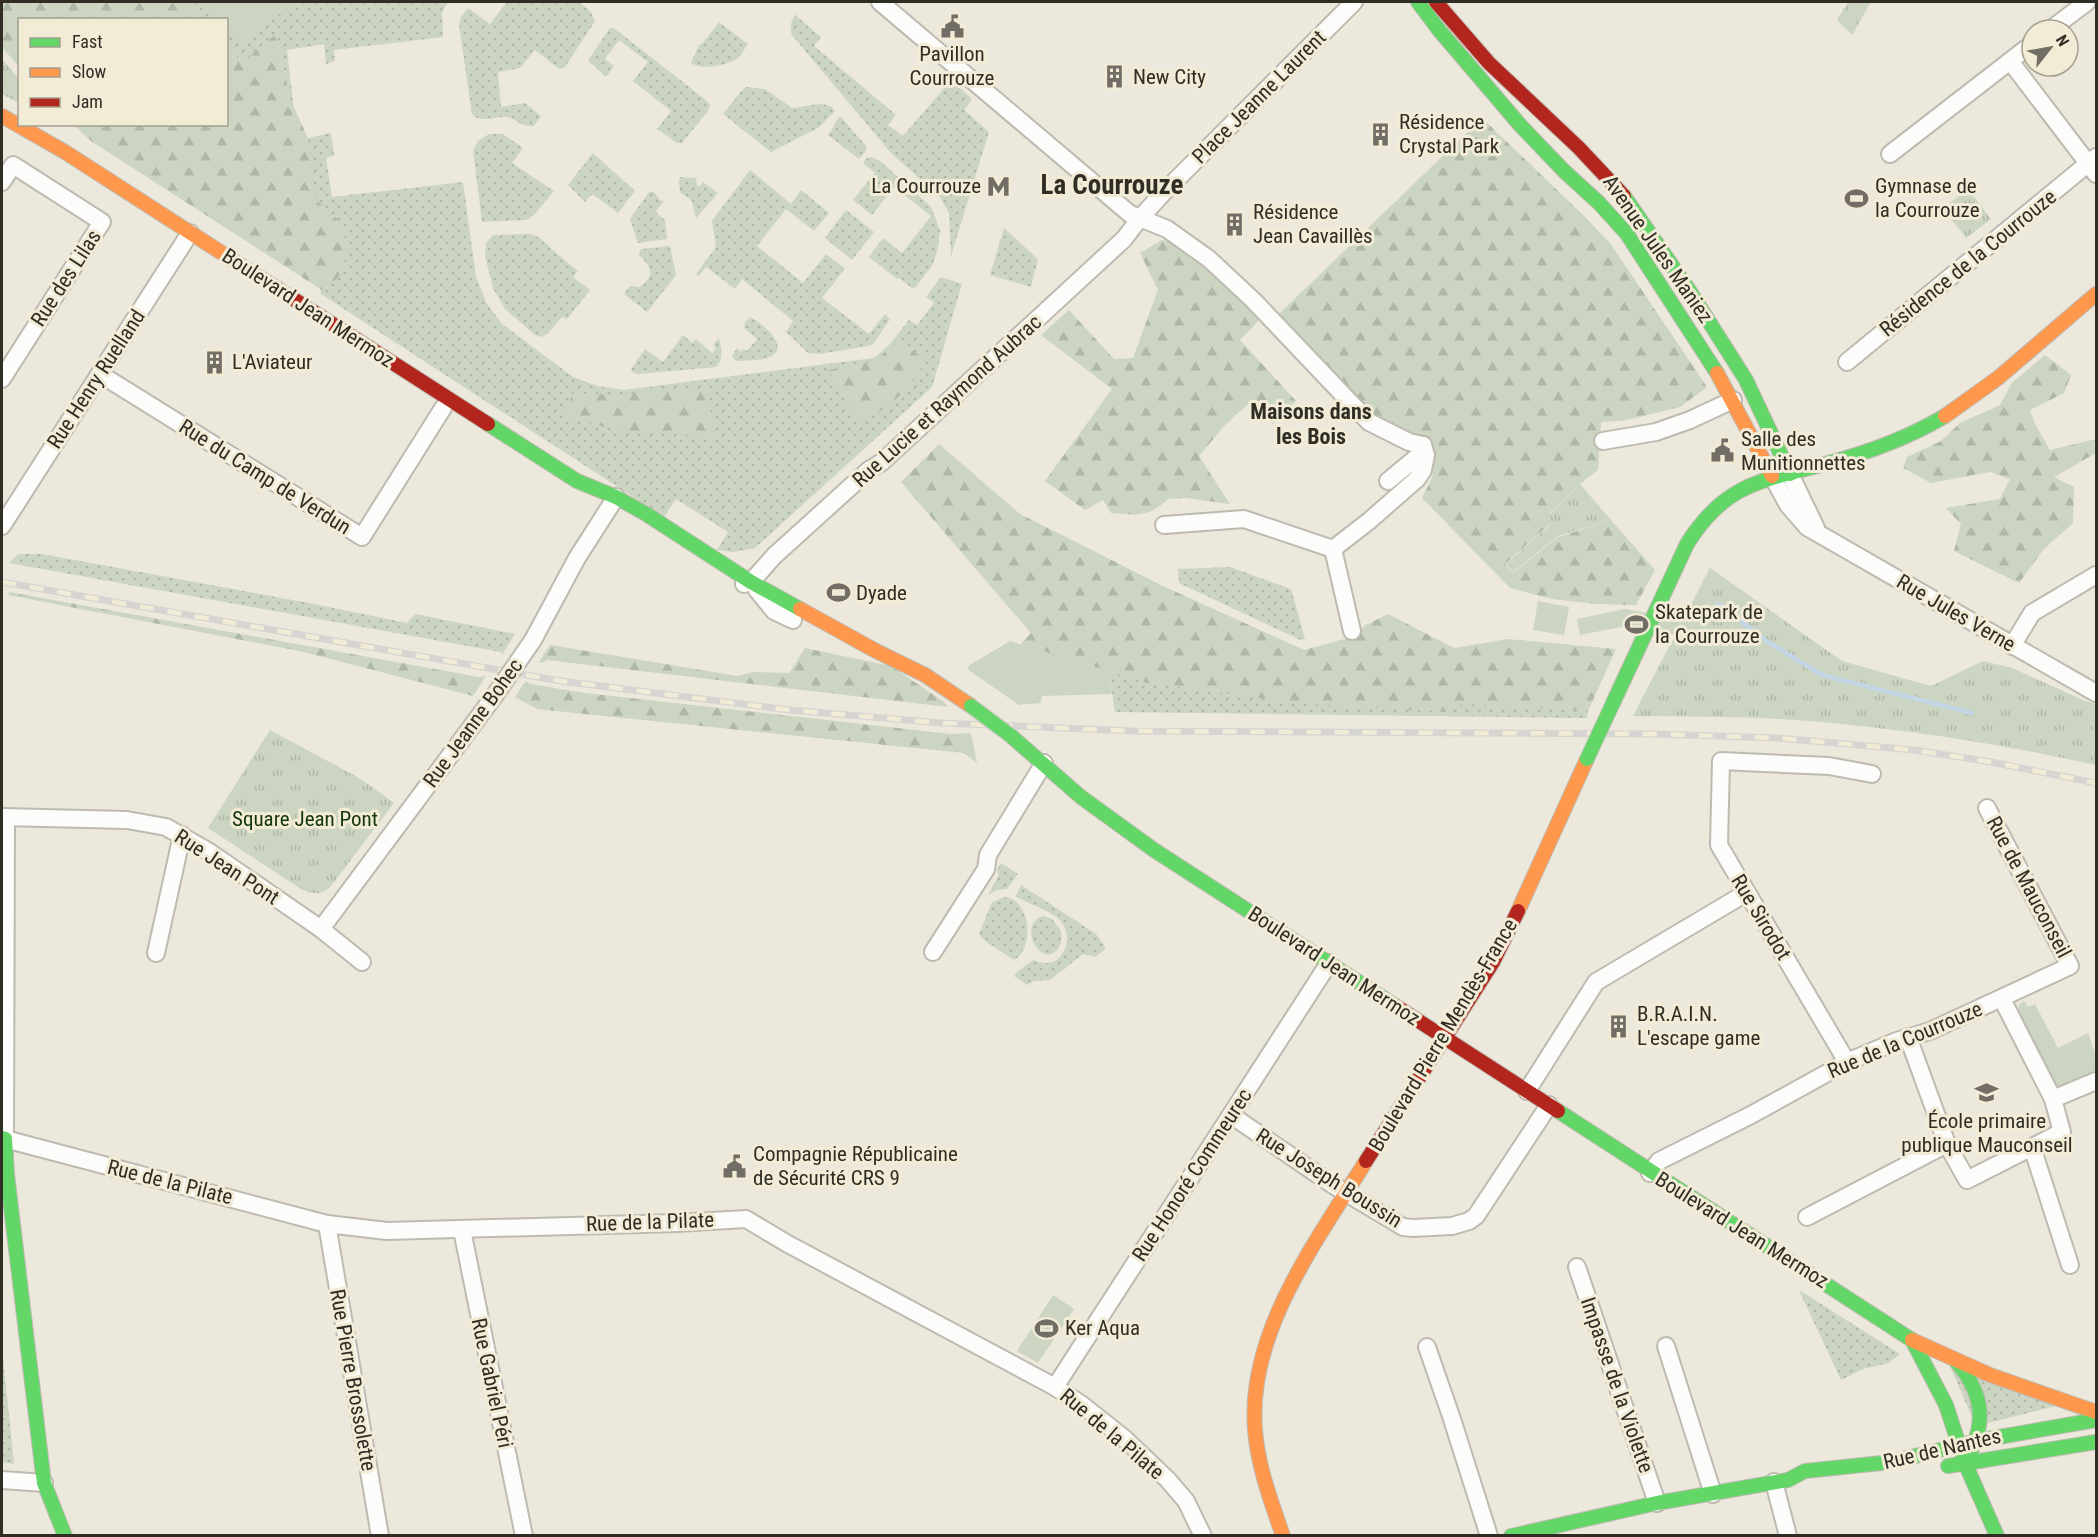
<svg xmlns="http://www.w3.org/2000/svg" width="2098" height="1537" font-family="'Roboto Condensed',sans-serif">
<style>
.grass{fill:url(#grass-dots)}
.forest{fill:url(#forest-firs)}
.park{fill:url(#park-tufts)}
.garden{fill:#cbd5c1}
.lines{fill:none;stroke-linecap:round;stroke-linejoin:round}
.stream{stroke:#c2d6e6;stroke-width:4.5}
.street-casing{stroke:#bebab1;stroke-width:20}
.fast-casing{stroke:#bebab1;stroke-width:16}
.slow-casing{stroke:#bebab1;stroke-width:16}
.jam-casing{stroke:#bebab1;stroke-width:16}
.street{stroke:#fcfcfa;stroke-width:16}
.fast{stroke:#63d668;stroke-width:14}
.slow{stroke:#ff974d;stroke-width:14}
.jam{stroke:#b3261e;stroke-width:14}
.rail-casing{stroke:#d6d5d2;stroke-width:7}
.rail{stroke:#f2ebd6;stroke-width:4.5;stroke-dasharray:14;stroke-linecap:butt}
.street-bridge-casing{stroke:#bebab1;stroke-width:20;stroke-linecap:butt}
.fast-bridge-casing{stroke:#c6c5bf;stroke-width:16;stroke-linecap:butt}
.street-bridge{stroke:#fcfcfa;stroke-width:16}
.fast-bridge{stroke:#63d668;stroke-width:14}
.labels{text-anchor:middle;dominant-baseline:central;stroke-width:6;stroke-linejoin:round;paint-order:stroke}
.poi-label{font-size:21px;fill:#302d25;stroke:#f2ebd6;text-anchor:start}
.street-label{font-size:21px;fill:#302d25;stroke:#f2ebd6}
.park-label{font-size:21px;fill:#14360b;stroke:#f2ebd6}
.neighbourhood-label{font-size:22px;font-weight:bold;fill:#302d25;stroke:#f2ebd6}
.district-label{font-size:27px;font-weight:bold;fill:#302d25;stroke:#f2ebd6}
</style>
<defs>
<pattern id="grass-dots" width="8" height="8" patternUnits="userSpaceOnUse" patternTransform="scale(1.5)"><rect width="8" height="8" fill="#cbd5c1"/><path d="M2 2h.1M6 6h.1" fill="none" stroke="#afb7a6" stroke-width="1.8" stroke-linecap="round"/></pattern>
<pattern id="forest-firs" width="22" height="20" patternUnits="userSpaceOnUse" patternTransform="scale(1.5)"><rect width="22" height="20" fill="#cbd5c1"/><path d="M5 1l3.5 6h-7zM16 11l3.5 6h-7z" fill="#afb7a6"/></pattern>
<pattern id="park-tufts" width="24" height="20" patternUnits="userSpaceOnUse" patternTransform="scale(1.5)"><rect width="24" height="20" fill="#cbd5c1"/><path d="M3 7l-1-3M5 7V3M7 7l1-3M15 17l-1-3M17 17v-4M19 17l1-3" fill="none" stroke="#afb7a6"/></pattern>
</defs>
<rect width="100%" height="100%" fill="#ece8dc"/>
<g class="grass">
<path d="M189,2H448L442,12L443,37L334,50L335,61L326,64L324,44L287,50L294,110L289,97L277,34L242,63L227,45L226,20L204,19Z"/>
<path d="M507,2H579L590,11L595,21L565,67L559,69L535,50L520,68L498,72L501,107L525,103L541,116L534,126C518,127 517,118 506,117C494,116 481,124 472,114L459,25L461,17L468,8L490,24Z"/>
<path d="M795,15L821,37L814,46L896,115L888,125L903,136L947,85L945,83L949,78L972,99L964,110L989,132L951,256L949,213L940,197L891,153L792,35C789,28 791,22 795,15Z"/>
<path d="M719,22L748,44C744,49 741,57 735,60C723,66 702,70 691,63L699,45L703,43Z"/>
<path d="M610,28L615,29L707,101L710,105L708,111L682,143H677L657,129L671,111L633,81L648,62L619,40L605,59L614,66L606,77L588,60Z"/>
<path d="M747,87L765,89L792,108C806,108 826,98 835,111L818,128L771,152L723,114L744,88Z"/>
<path d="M840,116L866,146V151L859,159L828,135C833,129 834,123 840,116Z"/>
<path d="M296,126L308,138L331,133L334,155L326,158L332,197L463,182L476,277L487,304L502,324L573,377L597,386L624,390L874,358L890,344L909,320L917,325L934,303L926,297L941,277L962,284L932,387L755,548L733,552L717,550L728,532L676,499L664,517L321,294L309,179Z"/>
<path d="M489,134H503L523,148L512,163L554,191L534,215L527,220L482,222L473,150L478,141Z"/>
<path d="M593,153L635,191L618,213L592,194L585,202L568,185Z"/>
<path d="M871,157L880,161L931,207L940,230L938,248L933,264L916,287L912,288L899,278L897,279L869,257L883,238L902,253L931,216L894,187L872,215L853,200L875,173L863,163L867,158Z"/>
<path d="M750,170L791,204L801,190L829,213L814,231L786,209L757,246L803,283L826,254L845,269L822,298L869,334L885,314L890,319L874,343L869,346L819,354L808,353L786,332L793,321L742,279L735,289L706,267L699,276L696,274L716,247L712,221Z"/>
<path d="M680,177L696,178L697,186H700L703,182L718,193L696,218L692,201L680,192L679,182Z"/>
<path d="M649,192H654L661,201H664L656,211L657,214L665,220L667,239L638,243L630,219Z"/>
<path d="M846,210L874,232L852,260L825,238Z"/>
<path d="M1004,228L1038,259L1031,287L990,275Z"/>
<path d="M531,234L540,238L550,247V248L578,271L573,277L590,290L567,319L562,317L547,334L542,337L535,335L505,309L493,288L485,256L486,243L493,235Z"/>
<path d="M670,246L676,275L647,312L624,294L630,286L640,287C657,273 650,268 639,254L641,249Z"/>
<path d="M750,317C761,322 793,348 769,357C760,361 746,360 736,361L732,356L737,348L741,352L743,349L747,351L757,339L744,328L745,322Z"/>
<path d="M683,335L692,343L696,339L712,353L716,349L713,345L719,338C721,349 725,358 716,367L639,374L634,373L631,369L645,349L663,362Z"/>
<path d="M18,554H42L309,603L407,623L415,614L515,634L502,655L501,652L9,563Z"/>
<path d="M1230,567L1291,589L1305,639L1300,640L1179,583L1178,569Z"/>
<path d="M1109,671L1147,683L1588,711L1587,718L1115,712Z"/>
<path d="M1001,863L1018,874L1007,889L997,890L988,895L999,875L997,870Z"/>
<path d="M1021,885L1096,934L1105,946V949L1095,957L1083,954L1050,980L1034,981L1027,985L1014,976L1018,971L1033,960C1043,964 1052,965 1060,957C1064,952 1067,946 1067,939C1068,912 1033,908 1016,896Z"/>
<path d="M1005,897C1031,900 1035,948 1014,960L985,941L979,934L992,902Z"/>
<path d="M1043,916L1052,919L1061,931C1062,938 1062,944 1057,950C1041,969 1016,924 1043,916Z"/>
<path d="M1799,1290L1900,1354L1889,1363L1863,1369L1841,1380Z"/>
<path d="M2,1348L14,1464L2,1462Z"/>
<path d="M1949,1364L2060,1405L1976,1426Z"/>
</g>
<g class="forest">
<path d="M2,2H189L205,19L20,20L19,67L2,47Z"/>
<path d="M277,33L289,97L308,138L316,200L343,224L346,248L344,270L325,292L91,141L74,125L226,124L227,45L242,63Z"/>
<path d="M1482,118L1581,213L1610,243L1707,387L1680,407L1622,421L1601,422L1598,470L1580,484L1550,513V524L1505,564L1513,573L1558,537L1611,520L1655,570L1636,605L1596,604L1552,599L1510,588L1422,498C1431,481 1438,469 1432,450L1408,440L1375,415L1279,314Z"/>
<path d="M1162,240C1198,250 1234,292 1262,317L1240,340L1296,401L1273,424L1249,403L1225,425L1199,456L1230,504L1186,498L1168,499C1148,518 1137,515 1111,513L1103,500L1085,510L1045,481L1112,389L1041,335L1069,310L1114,359L1133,358L1158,290L1140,253Z"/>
<path d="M895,340L926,359C910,393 890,404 860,425L828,370L877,361Z"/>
<path d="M2045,355L2071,375L2064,393L2030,410L2035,424L2050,450L2096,439V453L2054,477L2074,487L2073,523L2043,550L2019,583L1954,551L1961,524L1946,508L2000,499L2010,479L1990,472L1931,483L1903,468L1907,457L1941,441L1960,423L2000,405L2012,383Z"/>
<path d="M677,389H708L714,437L612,429L564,416L573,393L618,395Z"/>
<path d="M939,444L1020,514L1165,587L1304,650L1359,635L1364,626L1388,614L1454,648L1508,639L1616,649L1588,711L1463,704L1449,712L1305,704L1147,683L1020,645L1031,633L901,482Z"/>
<path d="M9,592L479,677L486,676L473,696L304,652L8,595Z"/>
<path d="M550,645L738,676L753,672L789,673L805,648L891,666L944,702L948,707L547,660L543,663L539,662Z"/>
<path d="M526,681L530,684L585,693L951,734L971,733L977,763L964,753L537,709L515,697Z"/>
</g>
<g class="park">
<path d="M1848,2H1871L1852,35L1837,20Z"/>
<path d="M2,59L19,79V103L2,94Z"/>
<path d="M1968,189L1991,219L1966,238L1943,208Z"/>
<path d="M1580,484L1611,520L1558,536L1513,572L1506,564L1550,525V514Z"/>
<path d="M1710,568L1842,661L1931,686L1983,661L2012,668L2085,701L2096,704V765C1992,742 1887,726 1780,719C1731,716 1682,717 1633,716Z"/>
<path d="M270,730L361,779L394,803L331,886C322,896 312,894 301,889L208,828Z"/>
</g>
<g class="garden">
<path d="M204,2H295L240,46L227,29L226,20L219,19Z"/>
<path d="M1538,601L1569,607L1564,635L1533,630Z"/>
<path d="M1625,609L1697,622L1694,639L1627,626L1580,635L1577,619Z"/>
<path d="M1010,641L1109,671L1112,694L1042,696L1041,703L1019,705L967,669L970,665Z"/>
<path d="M2024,1001L2028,1007L2035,1004L2058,1048L2088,1033L2096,1056V1072L2055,1089L2017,1010L2020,1004Z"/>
<path d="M1053,1295L1074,1309L1038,1363L1017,1351Z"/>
</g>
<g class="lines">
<path class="stream" d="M1718,604L1768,642L1822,675L1972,713"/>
<defs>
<g id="street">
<path d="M880,2L1130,214L1167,229L1209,259L1253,300L1369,422L1409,442L1423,445L1426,455L1423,470L1417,479L1369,521L1333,549L1352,631"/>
<path d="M2050,30L2087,2"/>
<path d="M2010,61L2096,174"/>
<path d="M1890,154L2032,44"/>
<path d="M2,182L13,165L102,222L2,379"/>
<path d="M1847,362L2096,157"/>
<path d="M100,374L362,537L443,408"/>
<path d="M1603,441L1656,432L1690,420L1733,400"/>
<path d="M1790,474L1816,528"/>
<path d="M1772,476L1788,505L1807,527L2096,693"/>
<path d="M1388,481L1417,457L1423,445"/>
<path d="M1164,525L1244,519L1333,549"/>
<path d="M2,526L190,233"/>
<path d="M744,584L751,582L774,556L869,470L882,462L1124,239L1140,218L1165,191L1354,2"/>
<path d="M757,590L774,611L793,620"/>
<path d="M533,640L577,558L616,497"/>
<path d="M2012,646L2032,613L2096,575"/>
<path d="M2,817L127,820L166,827L211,853L321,929L362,962"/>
<path d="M6,817L5,1139L327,1224L387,1231L677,1223L746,1219L788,1244L1055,1387L1081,1404L1124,1438L1168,1480L1186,1501L1203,1536"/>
<path d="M321,929L495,695"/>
<path d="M933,952L986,869L988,855L1044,763"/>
<path d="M156,953L182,835"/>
<path d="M2002,999L2053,1099"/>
<path d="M1908,1037L1947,1144L1967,1180L2062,1132L2053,1099L2096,1081"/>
<path d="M1847,1062L1719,845L1721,761L1829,766L1872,774"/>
<path d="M1527,1091L1596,982L1746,893"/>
<path d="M1231,1115L1333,1185L1403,1227L1413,1228L1452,1226L1469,1221L1476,1216L1549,1105"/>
<path d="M2032,1147L2070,1265"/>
<path d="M1650,1173L1659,1161L1751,1115L1847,1062L1897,1041L1930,1031L2070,966L1987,808"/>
<path d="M1807,1217L1947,1144"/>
<path d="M327,1224L380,1536"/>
<path d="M462,1230L524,1536"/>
<path d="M1577,1267L1657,1503"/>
<path d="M1666,1346L1713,1494"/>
<path d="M1427,1347L1452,1419L1489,1536"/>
<path d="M1055,1387L1329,963"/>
<path d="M2,1480L44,1483"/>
<path d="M1774,1482L1788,1536"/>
</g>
<g id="fast">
<path d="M1418,2L1439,30L1520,125L1564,171L1599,203L1627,234L1717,373"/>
<path d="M1624,196L1689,290L1746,380L1790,474"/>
<path d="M488,424L577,481L616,497L646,514L751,582L800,609"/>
<path d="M1613,703L1687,544C1725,483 1762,481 1825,464C1867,453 1908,438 1945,416"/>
<path d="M1011,736L1081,797L1154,850L1394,1005"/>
<path d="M1558,1111L1912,1340L1946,1405L1965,1463"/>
<path d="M2,1138L5,1139L7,1174L44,1483L65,1536"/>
<path d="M1955,1360C1981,1390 1988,1419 1969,1455"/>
<path d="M1965,1463L1997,1536"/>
<path d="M1948,1466L2096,1442"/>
<path d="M1511,1536L1657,1503L1788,1480L1805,1471L1891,1462L1976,1441L2096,1420"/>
</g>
<g id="slow">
<path d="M2,116L65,152L253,273"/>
<path d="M1717,373L1772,476"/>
<path d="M1945,416L1998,378L2096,294"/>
<path d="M800,609L876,651L925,675L971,706"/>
<path d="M1518,911L1587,759"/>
<path d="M1912,1340L1990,1375L2096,1412"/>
<path d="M1283,1536C1271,1501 1258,1467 1255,1430C1247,1332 1317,1241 1366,1161"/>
</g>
<g id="jam">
<path d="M1436,2L1489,63L1579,148L1624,196"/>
<path d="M253,273L488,424"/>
<path d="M1394,1005L1558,1111"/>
<path d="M1366,1161L1493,962L1518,911"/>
</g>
</defs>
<use href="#street" class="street-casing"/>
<use href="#fast" class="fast-casing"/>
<use href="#slow" class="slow-casing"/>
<use href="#jam" class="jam-casing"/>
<use href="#street" class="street"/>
<use href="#fast" class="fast"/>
<use href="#slow" class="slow"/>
<use href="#jam" class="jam"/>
<defs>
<path id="rail" d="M2,582L561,681L790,710L942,723L1133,731L1655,734L1778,738L1914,750L1991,762L2096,783"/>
</defs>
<use href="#rail" class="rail-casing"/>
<use href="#rail" class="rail"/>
<defs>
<path id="street-bridge" d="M495,695L533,640"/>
<g id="fast-bridge">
<path d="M971,706L1011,736"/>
<path d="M1587,759L1613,703"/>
</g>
</defs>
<use href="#street-bridge" class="street-bridge-casing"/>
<use href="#fast-bridge" class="fast-bridge-casing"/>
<use href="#street-bridge" class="street-bridge"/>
<use href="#fast-bridge" class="fast-bridge"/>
</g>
<defs>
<symbol id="civic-bare" viewBox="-9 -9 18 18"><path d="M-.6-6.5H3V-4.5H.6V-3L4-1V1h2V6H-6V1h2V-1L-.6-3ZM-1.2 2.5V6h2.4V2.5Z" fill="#726e65" stroke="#f2ebd6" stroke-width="2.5" paint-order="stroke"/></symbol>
<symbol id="building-bare" viewBox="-9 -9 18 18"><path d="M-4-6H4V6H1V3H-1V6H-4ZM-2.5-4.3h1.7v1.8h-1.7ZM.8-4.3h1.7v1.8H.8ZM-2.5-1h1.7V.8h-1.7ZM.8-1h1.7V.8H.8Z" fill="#726e65" stroke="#f2ebd6" stroke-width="2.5" paint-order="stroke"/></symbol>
<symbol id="metro-bare" viewBox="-9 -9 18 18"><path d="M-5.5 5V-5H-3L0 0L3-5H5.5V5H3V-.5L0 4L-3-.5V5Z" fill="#726e65" stroke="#f2ebd6" stroke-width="2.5" paint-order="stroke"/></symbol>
<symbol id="stadium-bare" viewBox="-9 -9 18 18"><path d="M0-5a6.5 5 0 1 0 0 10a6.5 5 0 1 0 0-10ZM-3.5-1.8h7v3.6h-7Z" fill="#726e65" stroke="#f2ebd6" stroke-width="2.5" paint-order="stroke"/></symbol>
<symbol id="school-bare" viewBox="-9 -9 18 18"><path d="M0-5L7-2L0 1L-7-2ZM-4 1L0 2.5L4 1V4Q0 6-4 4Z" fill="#726e65" stroke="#f2ebd6" stroke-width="2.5" paint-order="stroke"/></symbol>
</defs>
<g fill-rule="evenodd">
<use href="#civic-bare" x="936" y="10" width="33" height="33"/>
<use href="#building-bare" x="1098" y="60" width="33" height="33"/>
<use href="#building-bare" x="1364" y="118" width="33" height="33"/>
<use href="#metro-bare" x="982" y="170" width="33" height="33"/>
<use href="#stadium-bare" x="1840" y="182" width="33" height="33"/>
<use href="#building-bare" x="1218" y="208" width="33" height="33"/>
<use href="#building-bare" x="198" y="346" width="33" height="33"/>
<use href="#civic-bare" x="1706" y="434" width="33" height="33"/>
<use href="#stadium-bare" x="822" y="576" width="33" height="33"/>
<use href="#stadium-bare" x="1620" y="608" width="33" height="33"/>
<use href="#building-bare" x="1602" y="1010" width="33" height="33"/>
<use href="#school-bare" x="1970" y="1076" width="33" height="33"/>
<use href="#civic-bare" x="718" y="1150" width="33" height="33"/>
<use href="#stadium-bare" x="1030" y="1312" width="33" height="33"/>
</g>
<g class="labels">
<g class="poi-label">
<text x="952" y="54" text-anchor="middle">Pavillon<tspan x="952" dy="24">Courrouze</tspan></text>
<text x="1133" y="77">New City</text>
<text x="1399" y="122">Résidence<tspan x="1399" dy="24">Crystal Park</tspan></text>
<text x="981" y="186" text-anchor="end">La Courrouze</text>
<text x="1875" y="186">Gymnase de<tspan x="1875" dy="24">la Courrouze</tspan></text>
<text x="1253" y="212">Résidence<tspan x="1253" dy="24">Jean Cavaillès</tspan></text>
<text x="232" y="362">L'Aviateur</text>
<text x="1741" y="439">Salle des<tspan x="1741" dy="24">Munitionnettes</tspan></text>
<text x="856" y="593">Dyade</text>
<text x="1655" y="612">Skatepark de<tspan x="1655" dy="24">la Courrouze</tspan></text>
<text x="1637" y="1014">B.R.A.I.N.<tspan x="1637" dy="24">L'escape game</tspan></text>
<text x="1987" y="1121" text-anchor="middle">École primaire<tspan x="1987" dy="24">publique Mauconseil</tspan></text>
<text x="753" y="1154">Compagnie Républicaine<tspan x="753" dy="24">de Sécurité CRS 9</tspan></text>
<text x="1065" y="1328">Ker Aqua</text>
</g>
<g class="street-label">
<text transform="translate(1259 97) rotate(-45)">Place Jeanne Laurent</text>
<text transform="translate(1658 249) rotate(55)">Avenue Jules Maniez</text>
<text transform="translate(1968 263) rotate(-39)">Résidence de la Courrouze</text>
<text transform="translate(66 278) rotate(-57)">Rue des Lilas</text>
<text transform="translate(308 308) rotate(33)">Boulevard Jean Mermoz</text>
<text transform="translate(96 379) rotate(-57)">Rue Henry Ruelland</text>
<text transform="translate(947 401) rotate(-42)">Rue Lucie et Raymond Aubrac</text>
<text transform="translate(265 477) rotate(32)">Rue du Camp de Verdun</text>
<text transform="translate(1956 613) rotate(30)">Rue Jules Verne</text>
<text transform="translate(473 723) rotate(-54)">Rue Jeanne Bohec</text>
<text transform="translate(227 867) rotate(33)">Rue Jean Pont</text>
<text transform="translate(2029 887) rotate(62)">Rue de Mauconseil</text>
<text transform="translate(1761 917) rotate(59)">Rue Sirodot</text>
<text transform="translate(1334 966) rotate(33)">Boulevard Jean Mermoz</text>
<text transform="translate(1443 1035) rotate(-59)">Boulevard Pierre Mendès-France</text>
<text transform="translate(1905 1040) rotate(-23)">Rue de la Courrouze</text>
<text transform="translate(1192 1175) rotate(-57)">Rue Honoré Commeurec</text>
<text transform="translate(1329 1178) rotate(32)">Rue Joseph Boussin</text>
<text transform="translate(170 1182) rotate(14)">Rue de la Pilate</text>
<text transform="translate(650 1222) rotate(-2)">Rue de la Pilate</text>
<text transform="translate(1742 1230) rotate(32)">Boulevard Jean Mermoz</text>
<text transform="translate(353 1380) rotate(80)">Rue Pierre Brossolette</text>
<text transform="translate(492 1383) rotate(78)">Rue Gabriel Péri</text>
<text transform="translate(1617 1385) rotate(71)">Impasse de la Violette</text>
<text transform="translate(1112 1434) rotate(40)">Rue de la Pilate</text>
<text transform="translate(1942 1449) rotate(-13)">Rue de Nantes</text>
</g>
<g class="park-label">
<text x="305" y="819">Square Jean Pont</text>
</g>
<g class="neighbourhood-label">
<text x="1311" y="411">Maisons dans<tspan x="1311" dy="25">les Bois</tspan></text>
</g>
<g class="district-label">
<text x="1112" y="185">La Courrouze</text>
</g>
</g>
<rect width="2098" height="1537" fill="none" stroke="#302d25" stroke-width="6"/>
<rect x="18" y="18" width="210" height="108" fill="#f2ebd6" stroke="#a49f8f" stroke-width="1.5"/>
<rect x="30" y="38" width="30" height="9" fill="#63d668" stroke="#a49f8f" stroke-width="1.5"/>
<text x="72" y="48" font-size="18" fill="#302d25">Fast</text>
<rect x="30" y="68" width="30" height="9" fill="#ff974d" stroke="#a49f8f" stroke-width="1.5"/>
<text x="72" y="78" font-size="18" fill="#302d25">Slow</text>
<rect x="30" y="98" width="30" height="9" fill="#b3261e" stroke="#a49f8f" stroke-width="1.5"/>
<text x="72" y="108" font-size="18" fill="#302d25">Jam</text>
<g transform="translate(2050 48) rotate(59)"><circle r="28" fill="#f2ebd6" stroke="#a49f8f" stroke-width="1.5"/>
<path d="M0-4.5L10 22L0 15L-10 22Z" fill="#726e65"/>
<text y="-9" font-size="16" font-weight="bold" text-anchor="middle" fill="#302d25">N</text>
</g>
</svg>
